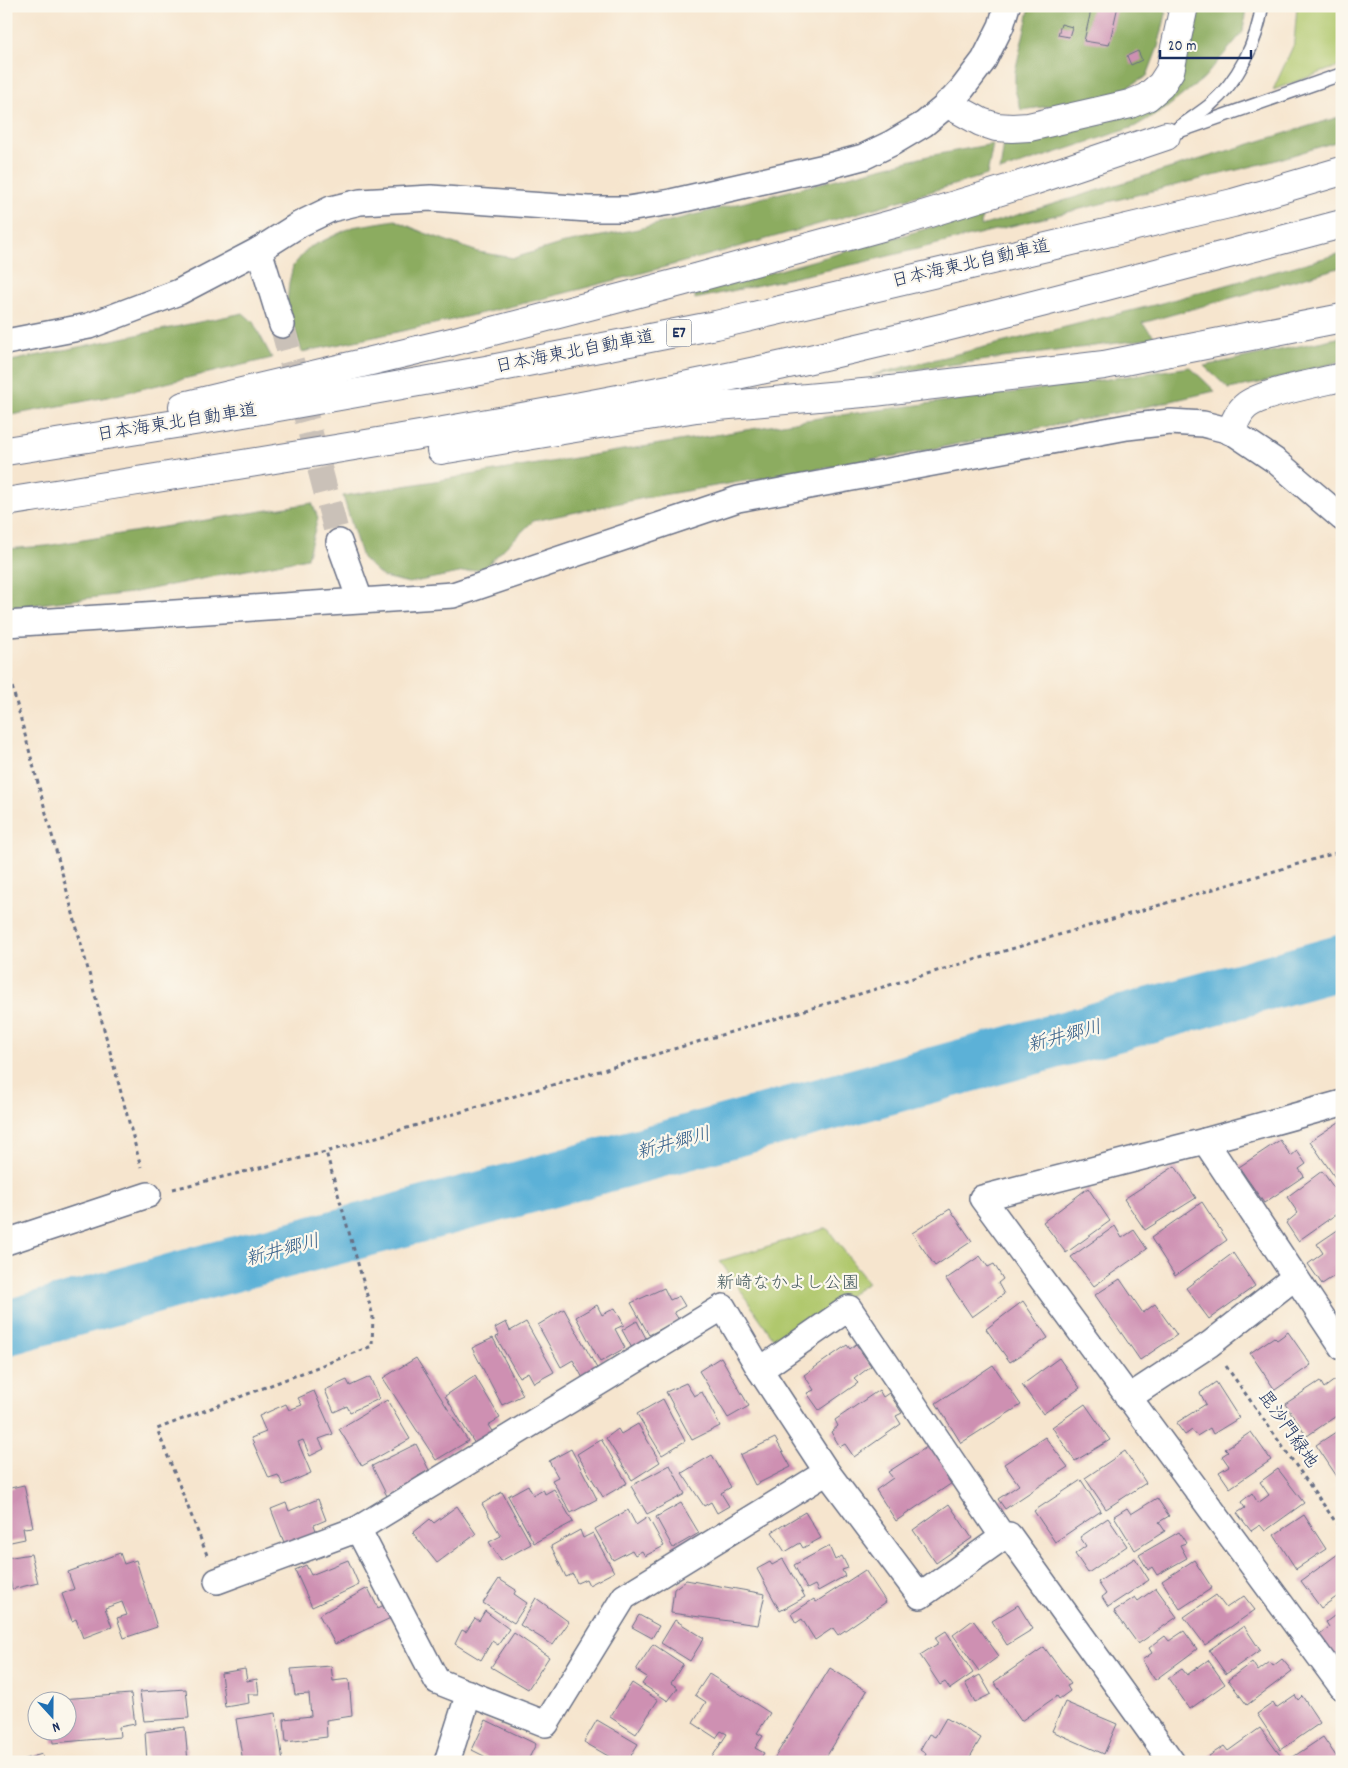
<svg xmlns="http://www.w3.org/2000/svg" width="1348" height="1768" font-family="Dekko,'Klee One',sans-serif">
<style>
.green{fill:#b0c86d;stroke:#667c66}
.forest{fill:#8cac60;stroke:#546e5f}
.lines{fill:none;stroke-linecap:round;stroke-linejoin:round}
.river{stroke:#5bb1d7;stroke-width:55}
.building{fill:#ce90b2}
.minor-tunnel{stroke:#cac1b8;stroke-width:25;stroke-dasharray:25 12;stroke-linecap:butt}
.service-casing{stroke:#686f85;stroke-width:15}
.minor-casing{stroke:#686f85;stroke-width:28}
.motorway-casing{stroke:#686f85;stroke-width:30}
.path{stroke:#686f85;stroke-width:3;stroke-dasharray:4 4;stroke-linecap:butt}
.service{stroke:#fff;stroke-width:12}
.minor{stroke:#fff;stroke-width:25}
.motorway{stroke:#fff;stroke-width:28}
.labels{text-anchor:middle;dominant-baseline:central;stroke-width:4.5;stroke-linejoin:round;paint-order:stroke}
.shield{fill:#fbf7ec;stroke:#5e6b89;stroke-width:1}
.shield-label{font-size:16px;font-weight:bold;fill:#1b2f5e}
.street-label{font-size:18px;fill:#1b2f5e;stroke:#fbf7ec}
.park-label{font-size:18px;fill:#485d62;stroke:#fbf7ec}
.water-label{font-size:19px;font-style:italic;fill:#315c88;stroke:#fbf7ec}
</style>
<rect width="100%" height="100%" fill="#fbf7ec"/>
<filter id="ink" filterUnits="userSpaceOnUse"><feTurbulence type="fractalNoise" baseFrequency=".02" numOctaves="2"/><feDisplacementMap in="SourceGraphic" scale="10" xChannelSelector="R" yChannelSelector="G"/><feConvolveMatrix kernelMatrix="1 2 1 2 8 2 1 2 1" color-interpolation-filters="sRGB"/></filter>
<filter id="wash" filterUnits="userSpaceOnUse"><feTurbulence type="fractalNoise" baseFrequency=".0096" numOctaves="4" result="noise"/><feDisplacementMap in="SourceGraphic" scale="20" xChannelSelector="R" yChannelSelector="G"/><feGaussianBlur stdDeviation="1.12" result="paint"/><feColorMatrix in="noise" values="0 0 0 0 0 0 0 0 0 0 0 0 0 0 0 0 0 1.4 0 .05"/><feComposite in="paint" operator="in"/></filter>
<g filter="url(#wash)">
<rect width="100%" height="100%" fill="#f6e5ce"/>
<g class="green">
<path d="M1297,6H1342V65L1273,90L1294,44Z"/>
<path d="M827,1228L868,1283L776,1342L720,1261Z"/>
</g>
<g class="forest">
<path d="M1030,6H1164L1166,14L1158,47L1147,76L1123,90L1096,100L1021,110L1015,90V72Z"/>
<path d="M1195,6H1246L1243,32L1203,79L1165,109L1134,127L1000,171L1004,143L1124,116L1146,114L1167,98L1182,72Z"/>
<path d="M1342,116V140L1273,161L1044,218L860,263L695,299V294L982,213L981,226Z"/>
<path d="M993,144L987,175C846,217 704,258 561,294C475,316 389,334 302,352L287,304L289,283L293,266L308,248L352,227L395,220L422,232L478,252L514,258L560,244L638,229L928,156Z"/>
<path d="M1342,253V267L1142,323L1156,338L872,375L1158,304Z"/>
<path d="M243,313L253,322L272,358L107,397L6,416V362Z"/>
<path d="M1342,337V361L1264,382L1229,389L1204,366Z"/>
<path d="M1190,367L1215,391L1145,407L907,454L644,498L533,521L484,568L409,583L383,577L362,558L343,496L825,417L1033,390Z"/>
<path d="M312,503L318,518L307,558L131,593L6,608V549L46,546Z"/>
</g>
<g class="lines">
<path class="river" d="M6,1328L201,1273L518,1189L1342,962"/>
</g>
<g id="blocks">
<g class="building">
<path d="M1092,6H1118L1109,45L1084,41Z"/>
<path d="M1061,24L1072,27L1069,37L1058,35Z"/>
<path d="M1138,51L1142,60L1131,65L1127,56Z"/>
<path d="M1342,1120V1176L1336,1179L1310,1141Z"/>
<path d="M1280,1140L1291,1156L1297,1151L1306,1164L1299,1169L1304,1176L1264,1203L1239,1167Z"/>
<path d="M1175,1166L1196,1198L1145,1230L1124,1199Z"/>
<path d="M1322,1171L1342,1199V1210L1298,1241L1286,1223L1298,1213L1287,1197Z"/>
<path d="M1088,1188L1110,1221L1066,1253L1043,1222Z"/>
<path d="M1202,1202L1227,1240L1175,1276L1151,1238Z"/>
<path d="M950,1209L972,1241L935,1266L912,1233Z"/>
<path d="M1115,1226L1122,1238L1134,1230L1147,1249L1094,1286L1071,1257Z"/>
<path d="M1342,1227V1271L1322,1284L1308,1264L1323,1253L1317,1244Z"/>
<path d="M1233,1253L1255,1286L1209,1319L1186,1288Z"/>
<path d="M980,1256L988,1267L994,1264L1003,1279L998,1283L1004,1294L972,1317L946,1279Z"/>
<path d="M1120,1279L1143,1313L1155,1304L1177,1335L1140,1360L1095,1295Z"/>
<path d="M664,1288L670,1300L679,1296L685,1306L674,1312L679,1320L649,1335L631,1303Z"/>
<path d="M1023,1301L1048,1338L1010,1362L986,1329Z"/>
<path d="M597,1305L602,1315L615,1308L624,1325L615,1329L625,1348L600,1362L576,1317Z"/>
<path d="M564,1309L599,1372L584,1380L573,1360L561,1367L538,1325Z"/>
<path d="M637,1321L648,1342L633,1350L622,1330Z"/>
<path d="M506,1322L510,1331L526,1322L554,1372L534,1383L528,1372L519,1377L496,1337L499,1336L495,1328Z"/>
<path d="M1288,1332L1311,1365L1275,1390L1250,1353L1274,1337L1277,1340Z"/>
<path d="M493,1338L523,1395L502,1405L472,1348Z"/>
<path d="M856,1344L871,1366L854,1379L858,1383L819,1410L807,1393L814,1390L804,1375L847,1345L850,1349Z"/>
<path d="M721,1357L749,1406L728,1418L699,1371Z"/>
<path d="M416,1358L468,1441L436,1460L383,1378Z"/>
<path d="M1059,1358L1080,1388L1043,1414L1022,1385Z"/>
<path d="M993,1365L1021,1405L961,1443L936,1403Z"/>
<path d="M475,1376L500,1418L488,1425L493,1433L475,1444L445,1396Z"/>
<path d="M370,1377L379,1399L350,1412L347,1406L334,1412L325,1390L347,1380L350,1386Z"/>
<path d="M1335,1380L1342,1390V1412L1307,1436L1285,1404L1320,1381L1324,1388Z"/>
<path d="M1216,1382L1239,1418L1213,1434L1210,1428L1197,1436L1192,1430L1185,1435L1176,1423L1206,1404L1200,1393Z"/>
<path d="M686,1383L694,1396L702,1392L720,1426L692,1440L666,1392Z"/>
<path d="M879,1390L883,1397L889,1393L902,1413L896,1416L901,1424L854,1457L845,1444L840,1447L831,1432L838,1426L835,1420Z"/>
<path d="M314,1391L333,1434L319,1439L324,1449L310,1456L303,1440L298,1442L311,1473L283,1485L278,1475L269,1478L251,1438L266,1432L259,1416L286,1404L289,1410L302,1405L298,1398Z"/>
<path d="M663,1399L685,1441L662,1455L637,1414Z"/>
<path d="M387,1400L410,1439L362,1466L339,1429Z"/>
<path d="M1085,1404L1110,1440L1075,1461L1052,1427Z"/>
<path d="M638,1424L660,1462L632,1480L606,1438L618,1429L621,1434Z"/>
<path d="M1342,1428V1480L1340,1481L1316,1445Z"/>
<path d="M1251,1432L1271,1460L1230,1488L1219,1472L1229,1466L1222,1456L1228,1452L1225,1449Z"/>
<path d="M1045,1437L1068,1467L1005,1509L998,1499L1019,1485L1004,1464Z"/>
<path d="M775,1438L791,1467L755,1485L740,1455Z"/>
<path d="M601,1439L627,1483L603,1497L577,1454Z"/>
<path d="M416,1444L429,1470L418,1476L421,1482L388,1498L372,1466Z"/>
<path d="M930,1445L955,1481L896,1521L876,1490L893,1478L888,1472Z"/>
<path d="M571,1449L597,1499L571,1513L552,1480L558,1477L549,1461Z"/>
<path d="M1125,1451L1146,1483L1106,1509L1085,1478Z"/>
<path d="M712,1455L731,1487L721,1493L729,1506L717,1513L711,1502L704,1506L682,1473Z"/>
<path d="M670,1465L685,1494L647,1514L631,1486Z"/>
<path d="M1278,1469L1304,1503L1265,1531L1260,1525L1251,1531L1237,1513L1245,1508L1241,1502L1252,1493L1258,1503L1269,1495L1260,1482Z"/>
<path d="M1081,1480L1101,1511L1055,1542L1034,1511Z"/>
<path d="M24,1485L33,1527L23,1528L25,1539L6,1543V1489Z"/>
<path d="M528,1485L533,1495L543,1489L545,1494L554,1489L573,1522L534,1543L508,1496Z"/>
<path d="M502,1492L531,1544L501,1561L489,1542L501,1536L482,1504Z"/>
<path d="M1157,1498L1169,1516L1159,1522L1165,1531L1135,1550L1114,1516L1127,1508L1131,1514Z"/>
<path d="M318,1499L326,1520L314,1525L317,1533L285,1545L271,1509L286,1503L289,1511Z"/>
<path d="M681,1503L699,1533L673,1548L656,1517Z"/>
<path d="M949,1504L972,1538L936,1563L913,1530Z"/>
<path d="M457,1506L476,1534L437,1563L413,1533L430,1519L434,1523Z"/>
<path d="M628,1510L636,1525L648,1517L664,1546L645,1556L642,1551L635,1555L632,1550L613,1560L595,1529Z"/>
<path d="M805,1512L821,1538L803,1548L800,1543L785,1552L772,1532Z"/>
<path d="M1304,1515L1326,1549L1296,1569L1274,1535Z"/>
<path d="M1108,1518L1127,1546L1088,1573L1075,1554L1086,1546L1080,1537Z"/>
<path d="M580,1530L583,1538L593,1533L614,1572L589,1585L586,1579L577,1583L573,1574L566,1577L551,1546Z"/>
<path d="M1179,1532L1186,1543L1180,1545L1187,1558L1157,1575L1152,1567L1148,1570L1139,1555Z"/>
<path d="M829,1546L835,1560L842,1556L848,1568L842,1570L845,1576L818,1591L815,1585L807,1589L794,1565Z"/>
<path d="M120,1553L124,1564L136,1560L157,1627L124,1638L117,1618L127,1615L122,1602L105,1608L112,1627L83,1638L76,1619L72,1621L62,1594L74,1589L68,1572Z"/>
<path d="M31,1554L38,1583L12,1589L6,1558Z"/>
<path d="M1338,1554L1342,1560V1593L1321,1608L1301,1581Z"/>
<path d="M1135,1558L1149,1580L1108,1607L1102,1597L1106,1594L1098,1582Z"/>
<path d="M783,1559L805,1597L780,1611L757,1569L770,1562L772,1565Z"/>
<path d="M348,1560L359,1585L312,1607L295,1570L306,1565L311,1575Z"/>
<path d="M1194,1560L1212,1588L1180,1609L1162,1581Z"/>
<path d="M865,1570L886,1602L838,1635L833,1628L815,1640L802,1619L796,1623L791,1614L814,1599L816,1602Z"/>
<path d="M499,1579L516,1590L514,1594L527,1603L514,1623L483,1603Z"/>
<path d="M686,1580L765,1594L758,1625L671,1613L674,1589Z"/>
<path d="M368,1588L378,1608L390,1602L397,1615L335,1644L319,1615Z"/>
<path d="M1156,1588L1177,1617L1138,1644L1114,1611L1135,1597L1138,1601Z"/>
<path d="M1216,1595L1226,1608L1244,1596L1255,1610L1205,1645L1184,1617Z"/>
<path d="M536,1598L569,1622L553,1645L520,1625Z"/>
<path d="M1018,1605L1033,1629L1007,1645L992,1621Z"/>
<path d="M1342,1610V1661L1338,1665L1317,1636L1329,1627L1326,1622Z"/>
<path d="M485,1611L509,1629L498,1645L492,1641L481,1660L455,1644L462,1630L466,1632L475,1618L479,1621Z"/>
<path d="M639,1615L659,1626L652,1638L632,1627Z"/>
<path d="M675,1620L704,1638L690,1661L661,1643Z"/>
<path d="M973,1620L999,1656L979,1671L953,1635Z"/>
<path d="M1244,1626L1260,1650L1226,1674L1209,1650Z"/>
<path d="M946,1631L973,1673L950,1689L945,1682L940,1685L920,1655L939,1643L935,1638Z"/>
<path d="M1184,1631L1197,1649L1155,1680L1142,1660L1152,1653L1149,1648L1165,1636L1169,1641Z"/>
<path d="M514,1633L549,1657L528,1689L491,1667Z"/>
<path d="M653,1644L683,1664L671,1683L678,1688L668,1701L642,1684L647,1677L636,1670Z"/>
<path d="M1044,1647L1071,1684L1067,1686L1070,1691L1059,1699L1057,1696L1021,1721L994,1682Z"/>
<path d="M1282,1659L1292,1671L1247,1705L1228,1680L1252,1662L1258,1671L1270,1662L1273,1666Z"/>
<path d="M1208,1660L1225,1684L1190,1709L1168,1678L1182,1669L1187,1675Z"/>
<path d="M331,1666L333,1681L349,1679L352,1716L326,1720L327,1737L286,1742L284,1719L311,1716L309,1694L295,1695L291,1669Z"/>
<path d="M830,1668L867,1691L823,1762H772Z"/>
<path d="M245,1669L247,1681L257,1679L259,1694H248L249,1703L225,1707L221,1673Z"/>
<path d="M709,1674L770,1713L757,1733L763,1736L755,1748L764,1753L758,1762L751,1758L749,1762H709L727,1734L721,1731L716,1738L693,1723L706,1702L695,1695Z"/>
<path d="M980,1675L991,1694L975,1702L965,1683Z"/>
<path d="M632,1683L658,1700L636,1734L610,1717Z"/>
<path d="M186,1689L189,1718L144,1721L140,1692Z"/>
<path d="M131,1694L135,1724L119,1727L120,1737L53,1743L52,1730H68V1700H61V1699Z"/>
<path d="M1295,1695L1298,1700L1302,1696L1320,1723L1281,1750L1257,1714L1273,1703L1276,1708Z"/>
<path d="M1065,1702L1117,1724L1104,1754L1052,1731Z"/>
<path d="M276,1713L283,1762H243L236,1719Z"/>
<path d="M946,1718L981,1738L967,1762H922L926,1754L920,1750L929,1734L935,1737Z"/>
<path d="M486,1720L536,1744L527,1762H496L472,1750Z"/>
<path d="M597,1720L638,1744L627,1762L618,1757L615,1760L584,1742Z"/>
<path d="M185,1727L188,1762H147L145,1732Z"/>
<path d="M1260,1728L1285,1762H1213L1209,1756L1224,1746L1228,1751Z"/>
<path d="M1323,1737L1340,1762H1293L1290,1759Z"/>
<path d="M42,1754L44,1762H19V1761Z"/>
</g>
</g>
</g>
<g filter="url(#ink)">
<use href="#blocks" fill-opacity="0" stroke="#686f85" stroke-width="1"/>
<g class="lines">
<path class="minor-tunnel" d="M282,325L339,542"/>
<defs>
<g id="service">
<path d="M1178,128C1189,120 1200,113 1210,105C1238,81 1257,43 1262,6"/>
<path d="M1166,136L1342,74"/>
</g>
<g id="minor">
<path d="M259,250L282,325"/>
<path d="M6,342L89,326L179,292L259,250L300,224L331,209L360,202L431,198L588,209H628L671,202L825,167L863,157L892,143L924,124L948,104L962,89L984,60L1001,26L1007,6"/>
<path d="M339,542L360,600"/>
<path d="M6,624L453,595L738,499L1127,427L1170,422L1203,424L1231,431L1277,462L1342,518"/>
<path d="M1342,1103L1205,1141L982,1198L1342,1687"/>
<path d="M1205,1141L1342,1347"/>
<path d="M6,1242L148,1195"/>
<path d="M760,1370L849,1308L1003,1537"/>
<path d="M1128,1398L1210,1344L1295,1277"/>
<path d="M358,1529L437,1681L546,1724L624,1597L827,1472"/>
<path d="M217,1581L358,1529L723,1307L760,1370L827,1472L920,1596L1003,1537L1009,1535L1172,1762"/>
<path d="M447,1762L469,1693"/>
</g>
<g id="motorway">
<path d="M948,104L981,122L996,127L1012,128L1029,127L1130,104L1147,97L1161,85L1170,71L1184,6"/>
<path d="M183,406L451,342L681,282L900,222L1030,182L1166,136"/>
<path d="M1231,431C1235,421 1239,411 1247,405C1262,393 1321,382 1342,377"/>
<path d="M441,450L696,408L874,392L1104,365L1342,318"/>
<path d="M6,451L232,415L486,370L716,325L1233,203L1342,171"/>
<path d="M6,502C261,461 517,423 770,368C962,326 1152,274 1342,224"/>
</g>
</defs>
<use href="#service" class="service-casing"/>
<use href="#minor" class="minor-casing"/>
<use href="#motorway" class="motorway-casing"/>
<g class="path">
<path d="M6,664L141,1167"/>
<path d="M173,1189L326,1152L1342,851"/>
<path d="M1226,1366L1342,1531"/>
<path d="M207,1555L157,1429L372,1346L373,1316L326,1152"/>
</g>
<use href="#service" class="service"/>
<use href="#minor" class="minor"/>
<use href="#motorway" class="motorway"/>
</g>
</g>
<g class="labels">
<rect class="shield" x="666.5" y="319.5" width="25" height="27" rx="4"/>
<g class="shield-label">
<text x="679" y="333">E7</text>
</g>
<g class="street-label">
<text transform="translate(971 265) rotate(-13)">日本海東北自動車道</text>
<text transform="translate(575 353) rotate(-11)">日本海東北自動車道</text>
<text transform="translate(177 424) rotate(-9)">日本海東北自動車道</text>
<text transform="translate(1287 1430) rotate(55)">毘沙門緑地</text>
</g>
<g class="park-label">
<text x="788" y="1284">新崎なかよし公園</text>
</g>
<g class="water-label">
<text transform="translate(1065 1038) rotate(-15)">新井郷川</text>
<text transform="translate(674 1145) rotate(-15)">新井郷川</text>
<text transform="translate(283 1252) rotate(-15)">新井郷川</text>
</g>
</g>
<rect width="1348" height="1768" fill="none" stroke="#fbf7ec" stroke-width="25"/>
<g transform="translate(52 1716) rotate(159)"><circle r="24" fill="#fbf7ec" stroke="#a1a7b3"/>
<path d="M0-4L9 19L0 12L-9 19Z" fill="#1f6fb2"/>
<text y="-8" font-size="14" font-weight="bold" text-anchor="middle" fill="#1b2f5e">N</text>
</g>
<path d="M1160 50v8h91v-8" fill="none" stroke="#1b2f5e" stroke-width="2.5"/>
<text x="1168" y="50" font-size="15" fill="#1b2f5e" stroke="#fbf7ec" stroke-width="4" paint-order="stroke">20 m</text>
</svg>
